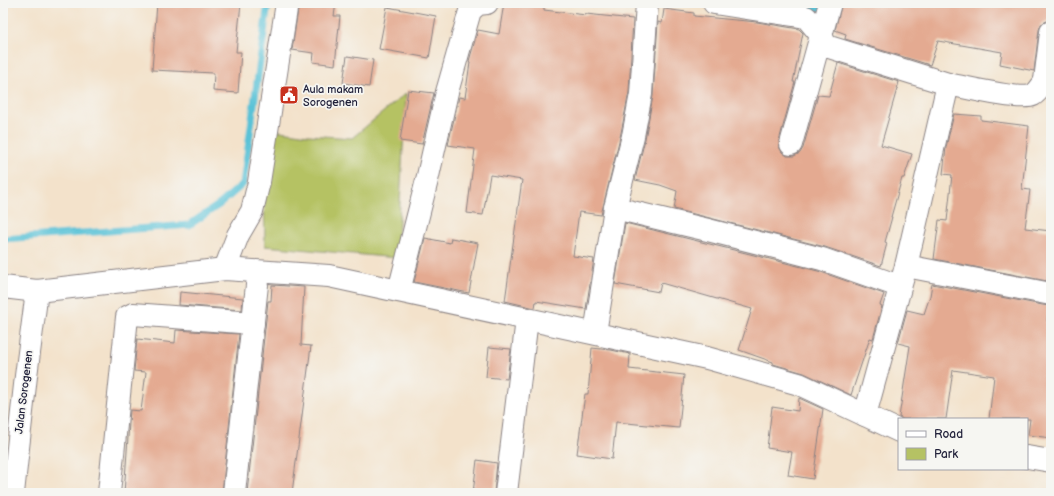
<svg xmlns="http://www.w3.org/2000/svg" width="1054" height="496" font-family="'Balsamiq Sans',sans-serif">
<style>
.green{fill:#b5c264;stroke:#6c7250}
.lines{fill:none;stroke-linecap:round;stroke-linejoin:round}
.stream{stroke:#5ac2d7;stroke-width:7}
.building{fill:#e4aa91}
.street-casing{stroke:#8a8283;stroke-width:24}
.street{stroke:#fff;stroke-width:22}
.labels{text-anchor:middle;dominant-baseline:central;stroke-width:3.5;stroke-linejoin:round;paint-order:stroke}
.poi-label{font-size:11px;fill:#22223b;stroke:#f6f6f2;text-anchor:start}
.street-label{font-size:11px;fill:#22223b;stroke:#f6f6f2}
</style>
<rect width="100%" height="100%" fill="#f6f6f2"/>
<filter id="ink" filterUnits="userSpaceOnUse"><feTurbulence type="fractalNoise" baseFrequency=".025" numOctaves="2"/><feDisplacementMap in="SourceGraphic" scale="8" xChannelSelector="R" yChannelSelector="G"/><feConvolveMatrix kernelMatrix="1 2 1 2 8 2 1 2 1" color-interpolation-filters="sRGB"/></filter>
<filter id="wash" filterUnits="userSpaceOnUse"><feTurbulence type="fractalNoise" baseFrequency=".012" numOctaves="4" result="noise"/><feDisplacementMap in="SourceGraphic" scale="16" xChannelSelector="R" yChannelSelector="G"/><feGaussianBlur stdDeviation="0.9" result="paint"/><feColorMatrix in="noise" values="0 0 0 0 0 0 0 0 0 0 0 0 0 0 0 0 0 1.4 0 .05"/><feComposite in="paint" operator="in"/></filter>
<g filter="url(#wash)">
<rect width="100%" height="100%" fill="#f3e2cb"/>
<path class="green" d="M406,93L397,258L265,246L264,188L273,130L308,135L352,138Z"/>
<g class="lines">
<g class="stream">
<path d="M802,7L826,9"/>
<path d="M3,239L189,225L220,204L243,184L268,3"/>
</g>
</g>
<g id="blocks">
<g class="building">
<path d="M157,3H241L236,52H241L238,93L213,91L214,73L152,70Z"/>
<path d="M299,3H336L334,16H340L335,65L313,62L314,53L292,50Z"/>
<path d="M504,3L544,7V10L586,15V14L633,19L629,92L621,133L601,215L579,212L573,256L594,259L586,309L536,301L535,308L505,301L522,180L490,175L483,215L467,213L475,149L448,145L459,97L465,98L470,62L469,61L478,30L499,34Z"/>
<path d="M842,3H1051V8L1049,20L1041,24L1039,30L1034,71L1000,64L1002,52L938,41L930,65L845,39L846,34L835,30Z"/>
<path d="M387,7L436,16L429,58L379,49Z"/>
<path d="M664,9L694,13V16L757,22L799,29L803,33L793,82H795L779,141V147L782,152L787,156H794L800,153L803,148L818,95L829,96L838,63L899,82L881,145L912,154L904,178H902L891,217H892L885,242L887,243L881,266L825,247L674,209L677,191L660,185L635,180L645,139L653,96L658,22L662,23Z"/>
<path d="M347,56L373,60L369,87L343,83Z"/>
<path d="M408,90L434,93L422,144L400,141Z"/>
<path d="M954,114L981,116V120L1029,126L1022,189L1030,190L1025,228L1051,231V247L1047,281L934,259L939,220L947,221L952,175L943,174L946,147Z"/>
<path d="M625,223L818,271L884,294L880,305L882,306L873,339L870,338L851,395L804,373L773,364V362L739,350L752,309L661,283L659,292L615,284Z"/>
<path d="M425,238L450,243L451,238L478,243L469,293L414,282Z"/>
<path d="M932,284L1048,306L1047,321H1051V438L1028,435L1030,419H989L994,376L953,370L946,419H903L899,417L910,346L898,343L907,310L924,314L930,296Z"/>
<path d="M272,285L304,287L301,345L311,346L292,493H247L268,301H271Z"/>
<path d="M180,292L243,298L242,310L179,305Z"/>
<path d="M176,330L239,334L222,493H124L130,410L141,411L146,372L134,371L137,339L175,343Z"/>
<path d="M489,347L511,349L507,379L486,377Z"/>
<path d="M592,348L611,350L630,354L629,369L684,375L679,428L616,422L612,459L577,454L585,394H588Z"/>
<path d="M799,398L823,409L813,479L788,475L792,452L767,448L772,407L798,411Z"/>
<path d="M477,460L497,463L494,493H473Z"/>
</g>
</g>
</g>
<g filter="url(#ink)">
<use href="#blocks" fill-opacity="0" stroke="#8a8283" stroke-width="1"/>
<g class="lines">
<defs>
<g id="street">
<path d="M714,3L806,17L821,35L826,46L948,84"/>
<path d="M1045,80L1051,32"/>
<path d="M791,144L830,3"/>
<path d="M615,208L708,230L822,259L899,286"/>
<path d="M906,266L1051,294"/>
<path d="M225,269L238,235L252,211L259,182L287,3"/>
<path d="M3,287L37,291L225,269L329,276L707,358L799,384L899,431"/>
<path d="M399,291L428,176L447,92L470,11L478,4L487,3"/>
<path d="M595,333L615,208L633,136L641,94L647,3"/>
<path d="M865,415L906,266L948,84C964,87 1021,101 1033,95C1039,92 1046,79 1051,74"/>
<path d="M1027,457L1051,461"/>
<path d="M13,493L26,376L37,291"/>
<path d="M109,493L127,317L133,314L253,323"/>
<path d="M234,493L257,285"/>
<path d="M506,493L527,319"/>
</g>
</defs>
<use href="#street" class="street-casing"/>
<use href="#street" class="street"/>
</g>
</g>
<defs>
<symbol id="civic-square" viewBox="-11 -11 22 22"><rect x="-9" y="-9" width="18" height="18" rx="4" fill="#c8321e" stroke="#f6f6f2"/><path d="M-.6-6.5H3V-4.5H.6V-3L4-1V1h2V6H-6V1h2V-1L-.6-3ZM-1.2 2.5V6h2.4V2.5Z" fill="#fff"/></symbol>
</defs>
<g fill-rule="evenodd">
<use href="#civic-square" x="278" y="84" width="22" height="22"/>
</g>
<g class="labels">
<g class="poi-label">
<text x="303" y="89">Aula makam<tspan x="303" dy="13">Sorogenen</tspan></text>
</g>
<g class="street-label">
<text transform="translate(24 392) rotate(-83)">Jalan Sorogenen</text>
</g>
</g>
<rect width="1054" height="496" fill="none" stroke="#f6f6f2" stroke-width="16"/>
<rect x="898" y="418" width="130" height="52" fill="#f6f6f2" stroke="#a1a1a9"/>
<rect x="906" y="431" width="20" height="6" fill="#ffffff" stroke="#a1a1a9"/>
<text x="934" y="438" font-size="12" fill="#22223b">Road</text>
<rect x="906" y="448" width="20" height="12" fill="#b5c264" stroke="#a1a1a9"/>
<text x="934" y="458" font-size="12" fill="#22223b">Park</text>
</svg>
